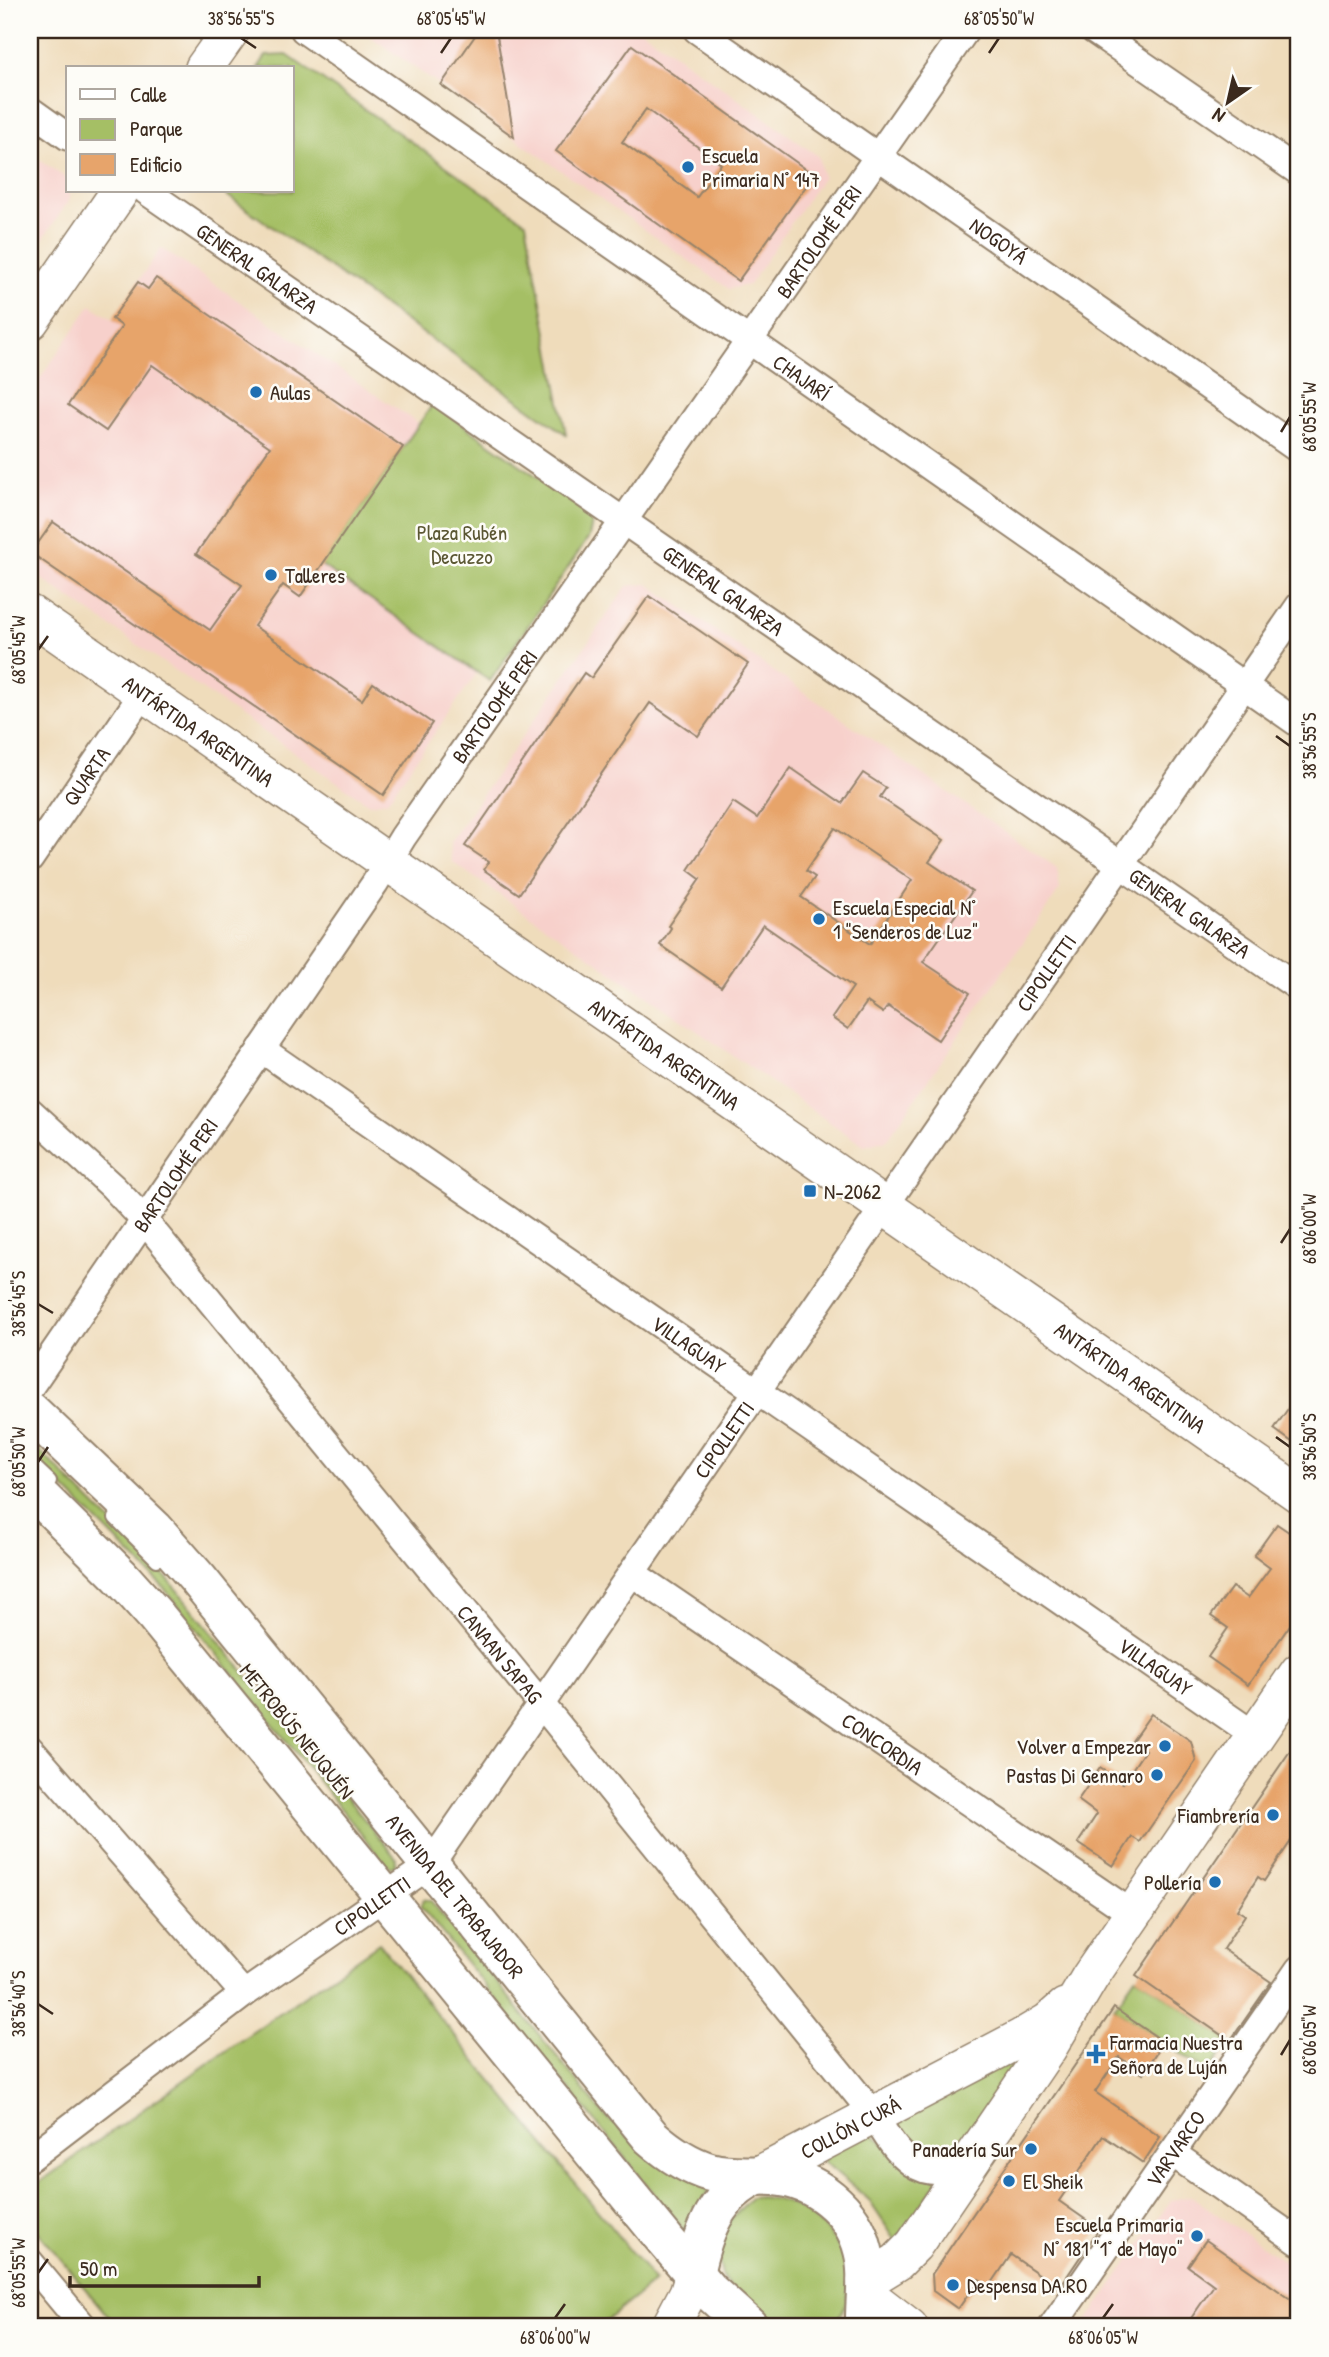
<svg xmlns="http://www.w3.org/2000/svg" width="1329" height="2357" font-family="'Patrick Hand',sans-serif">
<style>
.built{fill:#f7d0cb}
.green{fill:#a5bf65;stroke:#707442;stroke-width:2}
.building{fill:#e7a46b;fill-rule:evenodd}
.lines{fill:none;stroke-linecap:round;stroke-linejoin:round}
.lane-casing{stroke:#95836c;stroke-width:16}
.street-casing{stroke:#95836c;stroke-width:30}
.secondary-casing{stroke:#95836c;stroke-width:40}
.primary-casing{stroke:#95836c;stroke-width:42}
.lane{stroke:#fff;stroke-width:12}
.street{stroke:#fff;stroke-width:26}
.secondary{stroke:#fff;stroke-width:37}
.primary{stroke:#fff;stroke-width:38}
.ticks{fill:none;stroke:#3b2a1e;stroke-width:2.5}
.poi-dot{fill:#1f6fb2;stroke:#fdfcf7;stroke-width:2.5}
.labels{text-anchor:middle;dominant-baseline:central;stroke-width:5;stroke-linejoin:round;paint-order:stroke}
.poi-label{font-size:21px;fill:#3b2a1e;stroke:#fdfcf7;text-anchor:start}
.street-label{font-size:21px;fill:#3b2a1e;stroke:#fdfcf7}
.park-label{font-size:21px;fill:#5b5733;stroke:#fdfcf7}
.neatline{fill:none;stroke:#3b2a1e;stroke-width:2.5}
.ticks-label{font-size:18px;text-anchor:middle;fill:#3b2a1e}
</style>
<rect width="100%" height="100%" fill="#fdfcf7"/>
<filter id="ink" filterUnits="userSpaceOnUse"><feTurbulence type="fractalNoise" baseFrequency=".0143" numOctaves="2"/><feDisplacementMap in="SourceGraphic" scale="14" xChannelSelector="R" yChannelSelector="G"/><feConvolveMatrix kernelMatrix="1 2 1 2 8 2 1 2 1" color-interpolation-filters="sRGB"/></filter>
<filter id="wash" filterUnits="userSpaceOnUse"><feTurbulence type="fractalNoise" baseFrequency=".00686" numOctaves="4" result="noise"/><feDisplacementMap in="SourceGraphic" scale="28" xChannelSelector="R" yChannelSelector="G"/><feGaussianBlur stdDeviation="1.57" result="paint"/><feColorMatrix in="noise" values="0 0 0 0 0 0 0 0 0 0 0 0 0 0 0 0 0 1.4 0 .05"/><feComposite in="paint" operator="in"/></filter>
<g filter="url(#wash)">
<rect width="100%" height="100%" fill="#efdcbb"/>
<g class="built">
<path d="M361,30H641L818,156L823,177L749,285L729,289Z"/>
<path d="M30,153L67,179L70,199L30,258Z"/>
<path d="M161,248L419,424L321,565L477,673L387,801L369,804L30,571V393L91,305L112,319Z"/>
<path d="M648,584L1057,868L1060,889L887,1140L864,1146L452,862L449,843L627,586Z"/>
<path d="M1191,2196L1299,2272V2327H1083L1171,2200Z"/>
</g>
<g class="green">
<path d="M287,55L526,222L566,434L221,191H292V68H258L266,56Z"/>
<path d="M433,404L582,508L592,522L589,537L490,681L321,565Z"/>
<path d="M30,1441L169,1580L396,1858L395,1866L392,1867L386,1865L164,1588L30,1454Z"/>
<path d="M424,1899L431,1901L605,2116L635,2143L711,2186L688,2231L682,2228L420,1906Z"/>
<path d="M379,1943L655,2281L599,2327H117L30,2222V2189Z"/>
<path d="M1136,1976L1230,2041L1208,2073L1114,2008Z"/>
<path d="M1040,2039L961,2154L932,2164L893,2132L894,2124Z"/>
<path d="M867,2131L939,2180L896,2241L868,2199L824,2162L823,2159Z"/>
<path d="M760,2197C797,2199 835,2228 846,2264C848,2271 847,2279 847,2286C848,2305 843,2316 827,2327H772L762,2322L723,2279L718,2256L721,2229L751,2198Z"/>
</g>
<g id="blocks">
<g class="building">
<path d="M479,30H496L514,137L441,85Z"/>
<path d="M632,45L814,175L738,281L556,151ZM646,109L721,164L697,197L622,142Z"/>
<path d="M156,278L403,447L300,597L283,585L254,626L362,700L373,683L432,723L383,795L31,553L53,522L210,630L242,585L196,554L270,447L152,365L106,431L68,405L122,326L112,319L138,282L148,289Z"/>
<path d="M649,596L748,664L698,736L650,703L519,894L484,870L489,862L465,846L584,673L591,678Z"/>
<path d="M791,768L842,803L863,773L886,788L880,797L944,840L929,862L972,891L923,962L970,993L938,1040L888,1006L883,1013L867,1002L848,1029L832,1018L853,987L763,925L721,987L660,945L671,928L668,926L700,879L688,870L733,802L757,818ZM835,828L912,880L870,944L801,897L815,877L806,871Z"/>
<path d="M1299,1393V1447L1274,1429Z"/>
<path d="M1277,1524L1299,1539V1612L1248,1685L1208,1657L1228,1628L1211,1616L1232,1587L1248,1598L1270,1568L1254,1556Z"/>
<path d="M1151,1714L1191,1741L1196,1761L1140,1842L1132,1837L1113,1866L1078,1843L1097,1814L1078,1800L1100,1768L1123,1783L1145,1750L1132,1741Z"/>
<path d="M1299,1738V1829L1264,1881L1258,1877L1237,1910L1245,1915L1223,1949L1271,1982L1230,2041L1136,1976Z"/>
<path d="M1114,2008L1164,2042L1143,2074L1119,2057L1095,2092L1160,2137L1143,2163L1103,2136L1059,2201L1099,2229L1059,2288L1011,2255L990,2286L979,2279L958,2309L933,2291L932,2274Z"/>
<path d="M1206,2240L1299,2305V2327H1185L1214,2285L1188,2266Z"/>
</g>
</g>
</g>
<g filter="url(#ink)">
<use href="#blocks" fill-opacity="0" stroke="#95836c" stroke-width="2"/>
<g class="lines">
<defs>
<g id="lane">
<path d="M30,1462L50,1481"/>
<path d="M115,1518L157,1560"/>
</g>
<g id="street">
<path id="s1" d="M304,30L1299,724"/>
<path id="s2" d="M697,30L1299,450"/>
<path d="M1093,30L1299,172"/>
<path d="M30,110L68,137"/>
<path id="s3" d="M146,191L1299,988"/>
<path id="s4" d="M30,859L143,693"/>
<path id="s5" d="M261,1049L1256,1736"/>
<path id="s6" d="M30,1111L113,1187L144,1220L542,1705L874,2115C897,2155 920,2188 970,2162"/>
<path id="s7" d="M30,1387L375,883L403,837L966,30"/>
<path id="s8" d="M632,1573L1133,1914"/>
<path d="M30,1749L244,1994"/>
<path d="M1172,2153L1299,2242"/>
<path id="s9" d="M30,2158L244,1994L430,1865L1299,606"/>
<path d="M30,2262L84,2327"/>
<path id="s10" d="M1052,2327L1299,1969"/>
</g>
<g id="secondary">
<path d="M204,68L231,30"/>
<path d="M30,321L120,191"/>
<path id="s11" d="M30,614L1299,1494"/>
<path id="s12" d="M759,2175L1021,2038L1048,2022L1065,2007"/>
<path d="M866,2281L897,2262L914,2245L1048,2048L1090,1977L1299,1672"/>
<path d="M866,2294L909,2327"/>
<path d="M670,2327L688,2293L694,2274"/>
</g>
<g id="primary">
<path id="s13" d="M30,1411L155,1530L198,1579L651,2137C668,2152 689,2166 710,2172C731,2178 753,2174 774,2176C815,2179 853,2209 863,2250C869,2272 865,2296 865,2319L867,2327"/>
<path d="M30,1487L120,1576L155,1615L666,2241L708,2290L749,2327"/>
<path d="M694,2274C703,2232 716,2193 759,2175"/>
</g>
</defs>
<use href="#lane" class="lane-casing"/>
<use href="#street" class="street-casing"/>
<use href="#secondary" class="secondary-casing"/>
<use href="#primary" class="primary-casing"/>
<use href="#lane" class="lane"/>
<use href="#street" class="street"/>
<use href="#secondary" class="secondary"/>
<use href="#primary" class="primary"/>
</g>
</g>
<path class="ticks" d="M241,38L256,48M441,53L451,38M989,53L999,38M1281,432L1290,417M38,650L48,636M1276,736L1290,746M1281,1243L1290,1229M38,1304L53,1313M1276,1437L1290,1447M38,1462L48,1447M38,2004L53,2014M1281,2055L1290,2040M38,2273L48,2259M555,2318L565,2304M1103,2318L1113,2304"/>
<g class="poi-dot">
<circle cx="688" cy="167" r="7"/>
<circle cx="256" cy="392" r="7"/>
<circle cx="271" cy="575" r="7"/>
<circle cx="819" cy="919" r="7"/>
<rect x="803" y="1184" width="14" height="14" rx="3.5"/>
<circle cx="1165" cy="1746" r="7"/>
<circle cx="1157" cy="1775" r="7"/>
<circle cx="1273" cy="1815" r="7"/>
<circle cx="1215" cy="1882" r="7"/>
<path d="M1092.5 2043.5h7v7h7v7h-7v7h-7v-7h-7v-7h7z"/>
<circle cx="1031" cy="2149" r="7"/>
<circle cx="1009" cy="2181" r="7"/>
<circle cx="1197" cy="2236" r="7"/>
<circle cx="953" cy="2285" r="7"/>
</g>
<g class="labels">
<g class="poi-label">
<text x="702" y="155">Escuela<tspan x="702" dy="24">Primaria N° 147</tspan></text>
<text x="270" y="392">Aulas</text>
<text x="285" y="575">Talleres</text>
<text x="833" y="907">Escuela Especial N°<tspan x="833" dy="24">1 "Senderos de Luz"</tspan></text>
<text x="824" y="1191">N-2062</text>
<text x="1151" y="1746" text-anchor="end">Volver a Empezar</text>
<text x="1143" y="1775" text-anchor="end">Pastas Di Gennaro</text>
<text x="1259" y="1815" text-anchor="end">Fiambrería</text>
<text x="1201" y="1882" text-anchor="end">Pollería</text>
<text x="1110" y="2042">Farmacia Nuestra<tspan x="1110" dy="24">Señora de Luján</tspan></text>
<text x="1017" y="2149" text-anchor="end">Panadería Sur</text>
<text x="1023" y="2181">El Sheik</text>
<text x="1183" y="2224" text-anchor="end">Escuela Primaria<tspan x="1183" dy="24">N° 181 "1° de Mayo"</tspan></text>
<text x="967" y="2285">Despensa DA.RO</text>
</g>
<g class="street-label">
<text stroke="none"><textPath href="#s2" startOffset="368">NOGOYÁ</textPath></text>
<text stroke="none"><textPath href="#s7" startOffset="1391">BARTOLOMÉ PERI</textPath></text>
<text stroke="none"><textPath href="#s3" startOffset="135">GENERAL GALARZA</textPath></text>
<text stroke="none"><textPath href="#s1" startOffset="607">CHAJARÍ</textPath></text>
<text stroke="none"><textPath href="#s3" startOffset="702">GENERAL GALARZA</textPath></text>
<text stroke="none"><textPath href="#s7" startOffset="824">BARTOLOMÉ PERI</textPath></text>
<text stroke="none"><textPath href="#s11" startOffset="205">ANTÁRTIDA ARGENTINA</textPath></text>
<text stroke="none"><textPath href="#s4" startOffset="100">QUARTA</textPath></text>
<text stroke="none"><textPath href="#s3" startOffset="1269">GENERAL GALARZA</textPath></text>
<text stroke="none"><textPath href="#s9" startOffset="1580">CIPOLLETTI</textPath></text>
<text stroke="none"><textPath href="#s11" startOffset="772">ANTÁRTIDA ARGENTINA</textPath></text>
<text stroke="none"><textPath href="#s7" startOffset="257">BARTOLOMÉ PERI</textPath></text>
<text stroke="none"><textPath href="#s5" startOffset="520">VILLAGUAY</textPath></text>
<text stroke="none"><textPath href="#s11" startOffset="1339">ANTÁRTIDA ARGENTINA</textPath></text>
<text stroke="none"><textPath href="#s9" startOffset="1013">CIPOLLETTI</textPath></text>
<text stroke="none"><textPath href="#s6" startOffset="719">CANAAN SAPAG</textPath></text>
<text stroke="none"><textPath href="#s5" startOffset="1087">VILLAGUAY</textPath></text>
<text transform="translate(297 1731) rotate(51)">METROBÚS NEUQUÉN</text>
<text stroke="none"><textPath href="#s8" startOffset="303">CONCORDIA</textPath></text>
<text stroke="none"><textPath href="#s13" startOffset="646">AVENIDA DEL TRABAJADOR</textPath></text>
<text stroke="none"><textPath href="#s9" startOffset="425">CIPOLLETTI</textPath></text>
<text stroke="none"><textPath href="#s12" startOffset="103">COLLÓN CURÁ</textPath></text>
<text stroke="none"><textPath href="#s10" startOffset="217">VARVARCO</textPath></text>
</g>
<g class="park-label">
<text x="462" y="532">Plaza Rubén<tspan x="462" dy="24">Decuzzo</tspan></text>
</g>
</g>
<rect width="1329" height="2357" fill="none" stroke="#fdfcf7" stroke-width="77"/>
<rect x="66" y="66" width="228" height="126" fill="#fdfcf7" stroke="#afa8a0" stroke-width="2"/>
<rect x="80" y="89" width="35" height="10" fill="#ffffff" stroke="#afa8a0" stroke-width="2"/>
<text x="130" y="102" font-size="21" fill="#3b2a1e">Calle</text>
<rect x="80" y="119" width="35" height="21" fill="#a5bf65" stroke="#afa8a0" stroke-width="2"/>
<text x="130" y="136" font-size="21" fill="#3b2a1e">Parque</text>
<rect x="80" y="154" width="35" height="21" fill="#e7a46b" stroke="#afa8a0" stroke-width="2"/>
<text x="130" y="172" font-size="21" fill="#3b2a1e">Edificio</text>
<g transform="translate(1228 102) rotate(214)" stroke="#fdfcf7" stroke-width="5" paint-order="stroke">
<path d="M0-5L12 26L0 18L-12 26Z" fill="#3b2a1e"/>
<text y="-10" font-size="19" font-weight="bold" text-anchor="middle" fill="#3b2a1e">N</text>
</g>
<path d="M70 2276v10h189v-10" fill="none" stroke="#3b2a1e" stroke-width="3.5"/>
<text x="80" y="2276" font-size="21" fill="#3b2a1e" stroke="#fdfcf7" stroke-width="5" paint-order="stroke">50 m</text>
<rect x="38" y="38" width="1252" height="2280" class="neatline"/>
<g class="ticks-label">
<text x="241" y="25">38°56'55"S</text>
<text x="451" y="25">68°05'45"W</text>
<text x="999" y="25">68°05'50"W</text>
<text transform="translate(1310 417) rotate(-90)" y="6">68°05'55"W</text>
<text transform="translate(19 650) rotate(-90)" y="6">68°05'45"W</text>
<text transform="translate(1310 746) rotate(-90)" y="6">38°56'55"S</text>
<text transform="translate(1310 1229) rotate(-90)" y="6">68°06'00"W</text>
<text transform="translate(19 1304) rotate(-90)" y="6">38°56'45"S</text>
<text transform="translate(1310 1447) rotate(-90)" y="6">38°56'50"S</text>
<text transform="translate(19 1462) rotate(-90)" y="6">68°05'50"W</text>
<text transform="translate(19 2004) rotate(-90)" y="6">38°56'40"S</text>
<text transform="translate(1310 2040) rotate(-90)" y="6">68°06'05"W</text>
<text transform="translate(19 2273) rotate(-90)" y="6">68°05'55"W</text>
<text x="555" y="2344">68°06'00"W</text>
<text x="1103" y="2344">68°06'05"W</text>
</g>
</svg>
